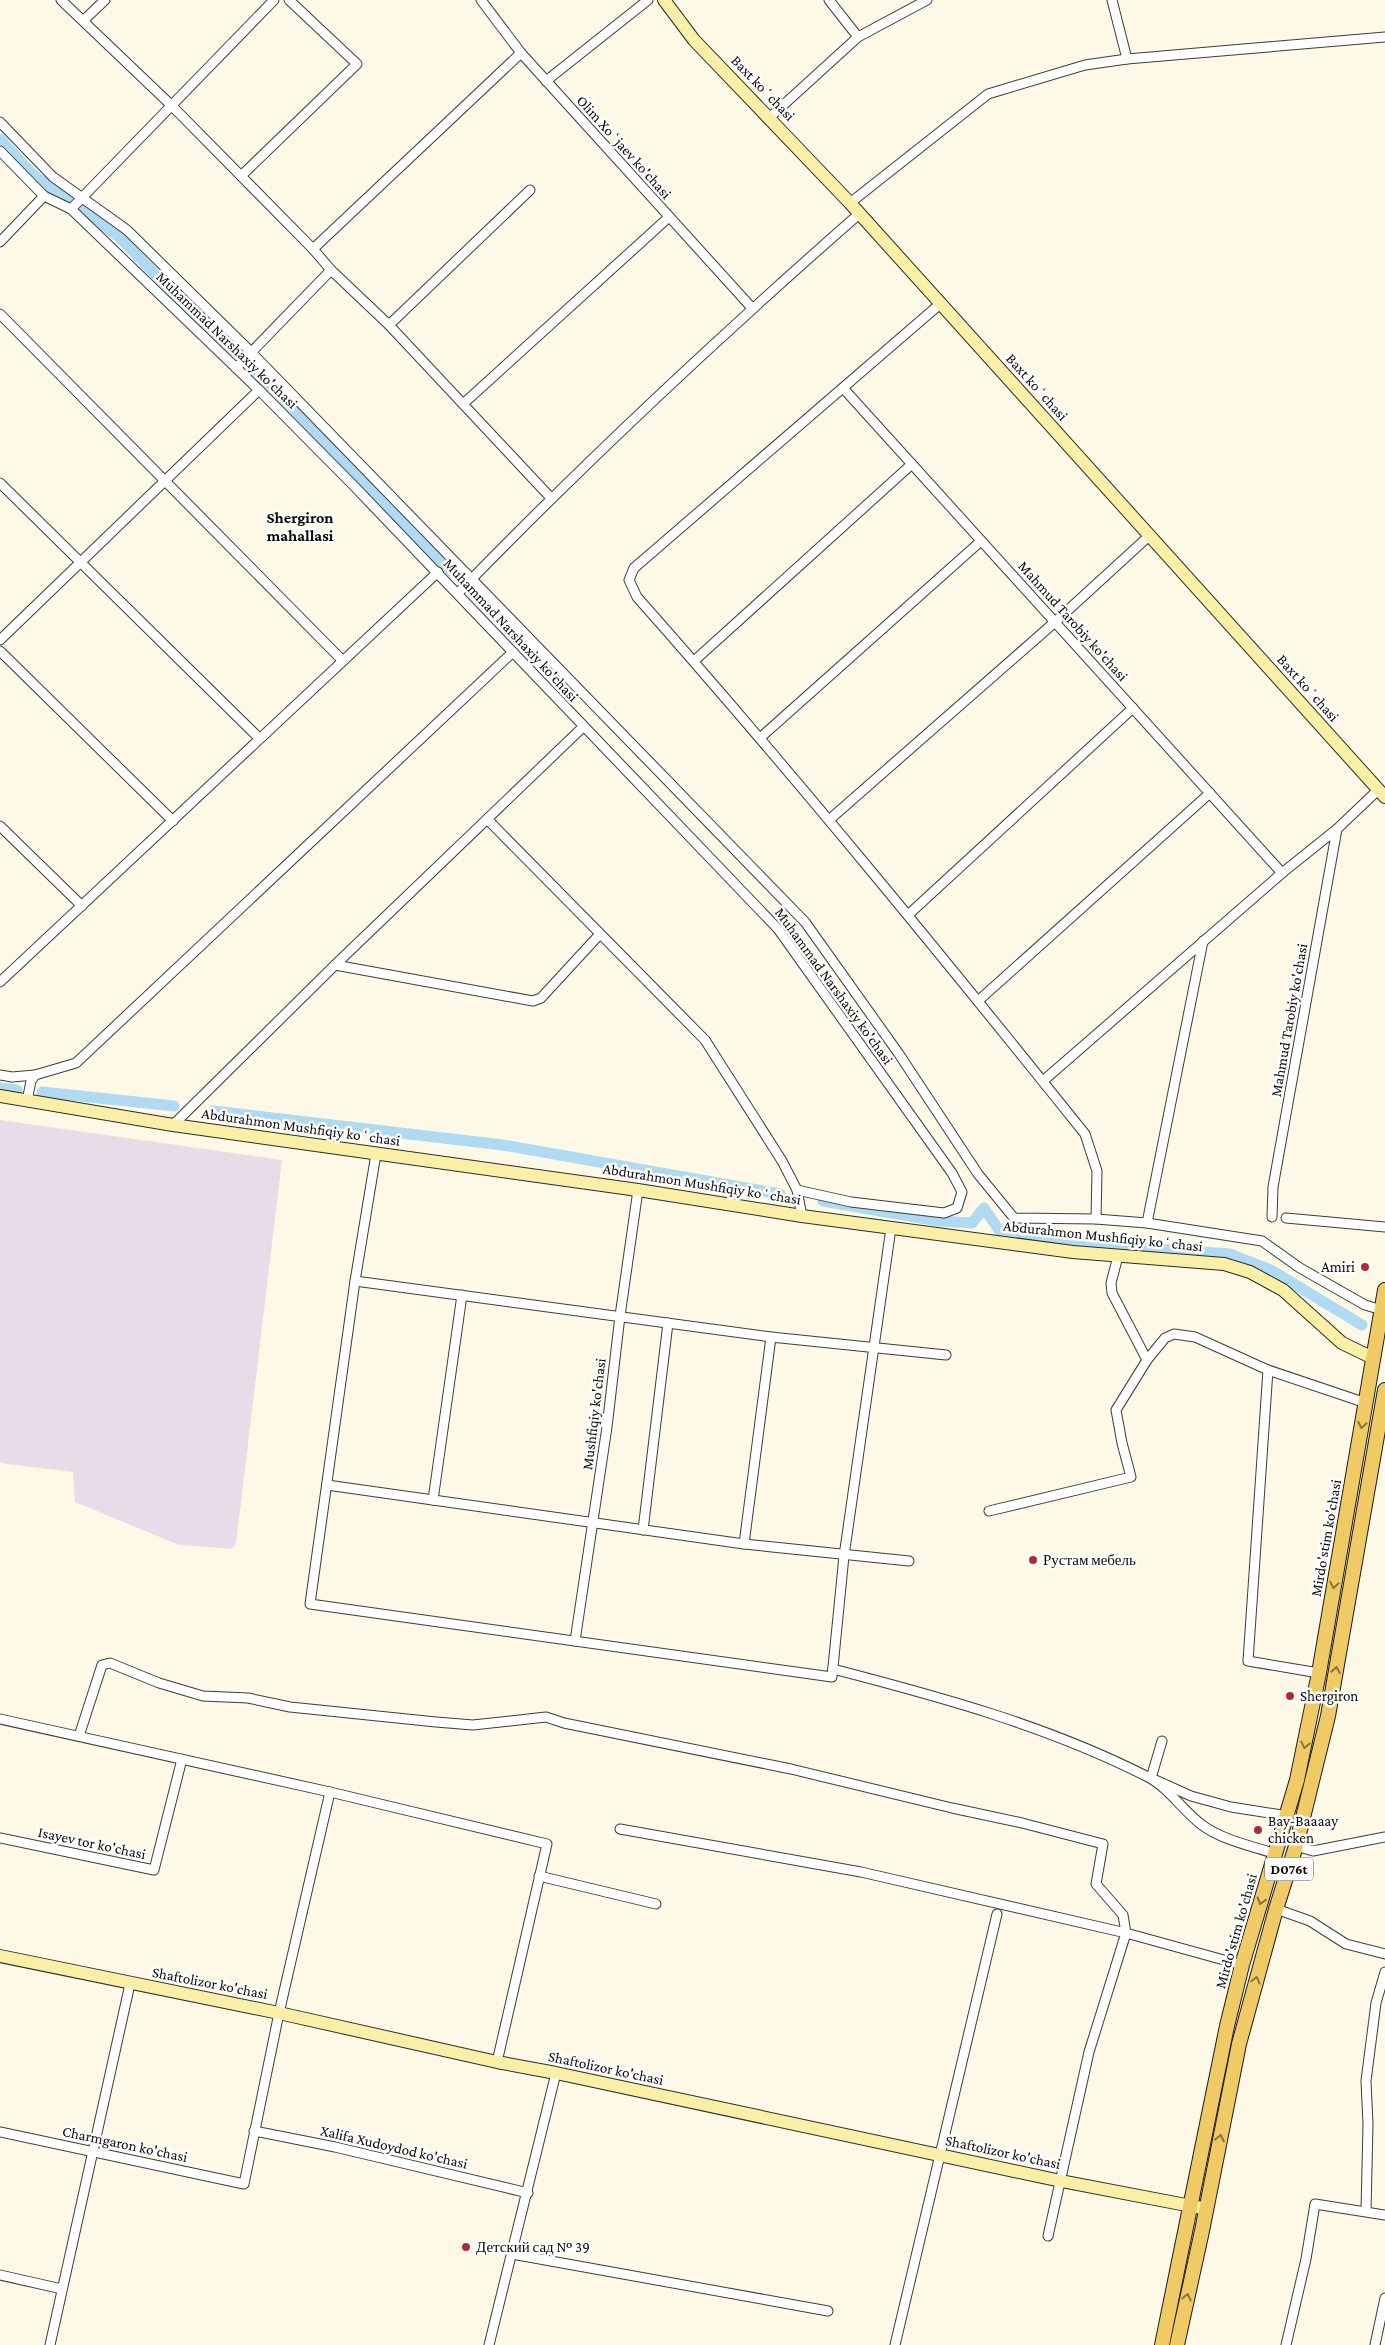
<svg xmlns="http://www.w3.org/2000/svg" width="1385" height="2345" font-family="'Crimson Pro',serif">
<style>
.industrial{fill:#e7dde8}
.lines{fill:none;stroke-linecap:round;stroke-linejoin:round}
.canal{stroke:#afdaf2;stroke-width:11}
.street-casing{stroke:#3c3c3c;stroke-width:11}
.secondary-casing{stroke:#2b2b2b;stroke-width:14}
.primary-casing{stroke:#1a1a1a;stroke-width:16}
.street{stroke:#fff;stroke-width:9}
.secondary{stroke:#faefa6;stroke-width:12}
.primary{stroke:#f0cb65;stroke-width:14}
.oneway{stroke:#88743c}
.poi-dot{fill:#af2b34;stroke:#fff;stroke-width:2}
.labels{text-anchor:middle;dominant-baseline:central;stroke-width:5;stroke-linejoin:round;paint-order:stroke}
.shield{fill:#fff;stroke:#535353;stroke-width:1}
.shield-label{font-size:14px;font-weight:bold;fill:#090909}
.street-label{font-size:15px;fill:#090909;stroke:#fff}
.poi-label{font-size:15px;fill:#090909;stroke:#fff;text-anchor:start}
.neighbourhood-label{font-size:16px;font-weight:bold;fill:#090909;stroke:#fff}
</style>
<rect width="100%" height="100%" fill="#fef9e7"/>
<path class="industrial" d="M0,1120L282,1160L236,1544L232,1549L179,1545L75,1502L73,1472L0,1463Z"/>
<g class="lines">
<g class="canal">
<path d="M0,139L32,174L119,237L190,310L236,353"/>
<path d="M250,366L451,571"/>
<path d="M0,1088L17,1090"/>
<path d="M42,1092L174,1106"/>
<path d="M213,1111L503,1145L780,1194"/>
<path d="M823,1201L938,1221L972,1223L984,1208L1001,1233L1115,1246L1230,1254L1271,1270L1362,1325"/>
</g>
<defs>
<g id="street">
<path d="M61,0L171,105L313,249L331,270L389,325L551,498"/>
<path d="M481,0L521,53L752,308"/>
<path d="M829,0L858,37"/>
<path d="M1112,0L1127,59"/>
<path d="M84,20L105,0"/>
<path d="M546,81L648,0"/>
<path d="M769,118L858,37L927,0"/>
<path d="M0,122L53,177L127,230L251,352L805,922L899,1054L978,1174L1014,1218L1096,1219L1147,1223L1262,1241L1300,1268L1365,1305L1382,1310"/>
<path d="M0,151L44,196L71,209L259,390L353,485L778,929L952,1173L962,1192L957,1208L944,1213L851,1202L797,1190"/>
<path d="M241,176L357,64L289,0"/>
<path d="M850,203L988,94L1085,65L1127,59L1385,37"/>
<path d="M71,209L274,0"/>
<path d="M0,242L44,196"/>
<path d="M313,249L521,53"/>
<path d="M940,304L634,568L629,580L637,597C792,772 939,952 1085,1134L1097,1171L1096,1219"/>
<path d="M0,314L343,661"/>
<path d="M389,325L530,190"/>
<path d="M236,368L331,270"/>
<path d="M843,388L1282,873"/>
<path d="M463,404L669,217"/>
<path d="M0,483L259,738"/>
<path d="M458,593C586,461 721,335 859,214"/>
<path d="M0,640L259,390"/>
<path d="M0,651L173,821"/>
<path d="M694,661L912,464"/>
<path d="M760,738L981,541"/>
<path d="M487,819L705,1040L782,1161L797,1190L802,1216"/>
<path d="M829,820L1055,622L1149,536"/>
<path d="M0,826L82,906"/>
<path d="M908,915L1133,708"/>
<path d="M335,965L533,1001L541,998L600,934"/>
<path d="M0,982L438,572"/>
<path d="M978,1001L1210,793"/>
<path d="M0,1075L12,1077L35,1075"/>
<path d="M1043,1081L1282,873L1337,829L1378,790"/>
<path d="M27,1101L31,1081L35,1075L76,1063L513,652"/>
<path d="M173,1125L335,965L583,727"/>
<path d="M376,1154L355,1281L310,1604L832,1677L844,1556L891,1228"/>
<path d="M1272,1217L1273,1187L1337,829"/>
<path d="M1286,1218L1385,1227"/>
<path d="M1147,1223L1203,941"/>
<path d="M1118,1256L1111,1283L1112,1293L1147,1360"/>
<path d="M355,1281L771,1337L946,1355"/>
<path d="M1268,1370L1248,1661L1319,1673"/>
<path d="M327,1485L744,1544L909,1561"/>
<path d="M433,1500L462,1295"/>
<path d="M989,1511L1131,1477L1122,1443L1116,1410L1147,1360L1165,1338L1174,1334L1195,1337L1268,1370L1366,1403"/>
<path d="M643,1530L668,1323"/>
<path d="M744,1544L771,1337"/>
<path d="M575,1641L607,1427L620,1316L638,1190"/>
<path d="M833,1669C941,1697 1048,1726 1148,1777C1168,1787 1184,1812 1202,1825C1222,1840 1252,1846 1276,1854"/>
<path d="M0,1719L330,1792L547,1844L497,2062"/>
<path d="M79,1736L102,1665L110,1663L159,1683L203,1696L248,1698L290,1707L436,1722L473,1725L546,1717L564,1723L791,1769L952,1808L1022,1823L1103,1844L1096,1884L1123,1915L1126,1933L1089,2052L1048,2236"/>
<path d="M1162,1741L1151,1778L1191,1796L1231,1807L1288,1816"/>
<path d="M620,1829L861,1872L1126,1933L1242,1965"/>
<path d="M0,1838L154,1870L182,1759"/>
<path d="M1296,1846L1313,1851L1385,1837"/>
<path d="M539,1876L656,1904"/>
<path d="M1276,1909L1310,1921L1346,1944L1385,1954"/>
<path d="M254,2131L335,2147L528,2193"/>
<path d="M0,2132L244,2184L279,2013L330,1792"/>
<path d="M1366,2211L1368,2124L1366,2081L1376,2003L1385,1972"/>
<path d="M512,2254L828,2311"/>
<path d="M0,2275L62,2289"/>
<path d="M50,2345L130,1984"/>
<path d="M489,2345L556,2073"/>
<path d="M895,2345L997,1914"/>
<path d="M1286,2345L1306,2259L1315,2204L1385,2215"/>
<path d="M1375,2345L1385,2298"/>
</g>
<g id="secondary">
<path d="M664,0L694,40L850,203L1385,797"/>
<path d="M0,1096L173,1125L638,1190L802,1216L1073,1252L1224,1264L1250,1272L1283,1290L1342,1343L1373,1358"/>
<path d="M0,1956L279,2013L497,2062L556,2073L1061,2181L1207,2209"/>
</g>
<g id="primary">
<path d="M1162,2345L1227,2026L1242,1965L1297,1780L1319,1673L1385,1290"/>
<path d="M1177,2345L1202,2231L1239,2044L1276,1909L1296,1846L1328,1716L1385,1390"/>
</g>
</defs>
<use href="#street" class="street-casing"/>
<use href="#secondary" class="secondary-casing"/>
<use href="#primary" class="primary-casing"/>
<use href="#street" class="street"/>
<use href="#secondary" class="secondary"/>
<use href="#primary" class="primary"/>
</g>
<defs><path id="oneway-chevron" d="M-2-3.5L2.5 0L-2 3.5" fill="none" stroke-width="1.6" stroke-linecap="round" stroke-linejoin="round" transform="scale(1.25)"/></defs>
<g class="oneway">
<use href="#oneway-chevron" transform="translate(1362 1425) rotate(100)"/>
<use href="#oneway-chevron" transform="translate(1334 1585) rotate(100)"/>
<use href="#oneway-chevron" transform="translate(1336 1670) rotate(-80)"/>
<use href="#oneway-chevron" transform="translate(1305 1745) rotate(102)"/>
<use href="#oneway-chevron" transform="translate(1261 1901) rotate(107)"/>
<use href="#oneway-chevron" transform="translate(1256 1980) rotate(-75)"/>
<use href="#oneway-chevron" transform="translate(1220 2138) rotate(-79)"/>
<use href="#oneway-chevron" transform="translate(1187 2297) rotate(-77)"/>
</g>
<g class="poi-dot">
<circle cx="1365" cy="1267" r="5"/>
<circle cx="1033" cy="1560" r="5"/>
<circle cx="1290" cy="1696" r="5"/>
<circle cx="1258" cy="1830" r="5"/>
<circle cx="466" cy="2247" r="5"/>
</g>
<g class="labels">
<rect class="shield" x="1265" y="1857.5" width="48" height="23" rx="4"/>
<g class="shield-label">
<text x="1289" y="1869">D076t</text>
</g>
<g class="street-label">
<text transform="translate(763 88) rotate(46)">Baxt koʻchasi</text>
<text transform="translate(624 147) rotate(48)">Olim Xoʻjaev ko'chasi</text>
<text transform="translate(227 340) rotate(44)">Muhammad Narshaxiy ko'chasi</text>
<text transform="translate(1037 387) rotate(48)">Baxt koʻchasi</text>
<text transform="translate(1073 621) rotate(48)">Mahmud Tarobiy ko'chasi</text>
<text transform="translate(511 630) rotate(47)">Muhammad Narshaxiy ko'chasi</text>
<text transform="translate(1308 688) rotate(48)">Baxt koʻchasi</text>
<text transform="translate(834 986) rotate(54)">Muhammad Narshaxiy ko'chasi</text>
<text transform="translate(1289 1020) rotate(-80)">Mahmud Tarobiy ko'chasi</text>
<text transform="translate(301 1127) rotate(8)">Abdurahmon Mushfiqiy koʻchasi</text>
<text transform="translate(702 1184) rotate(9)">Abdurahmon Mushfiqiy koʻchasi</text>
<text transform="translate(1103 1236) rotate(6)">Abdurahmon Mushfiqiy koʻchasi</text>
<text transform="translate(594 1414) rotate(-83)">Mushfiqiy ko'chasi</text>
<text transform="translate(1326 1538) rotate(-80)">Mirdo'stim ko'chasi</text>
<text transform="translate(92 1843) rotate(12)">Isayev tor ko'chasi</text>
<text transform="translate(1236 1931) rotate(-74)">Mirdo'stim ko'chasi</text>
<text transform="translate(210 1983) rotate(11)">Shaftolizor ko'chasi</text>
<text transform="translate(606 2068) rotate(12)">Shaftolizor ko'chasi</text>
<text transform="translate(125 2144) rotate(12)">Charmgaron ko'chasi</text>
<text transform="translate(394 2147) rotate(13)">Xalifa Xudoydod ko'chasi</text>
<text transform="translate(1003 2152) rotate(12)">Shaftolizor ko'chasi</text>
</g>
<g class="poi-label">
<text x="1355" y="1267" text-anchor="end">Amiri</text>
<text x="1043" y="1560">Рустам мебель</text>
<text x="1300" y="1696">Shergiron</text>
<text x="1268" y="1821">Bay-Baaaay<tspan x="1268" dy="17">chicken</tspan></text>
<text x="476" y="2247">Детский сад № 39</text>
</g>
<g class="neighbourhood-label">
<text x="300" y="517">Shergiron<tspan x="300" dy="18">mahallasi</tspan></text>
</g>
</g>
</svg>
